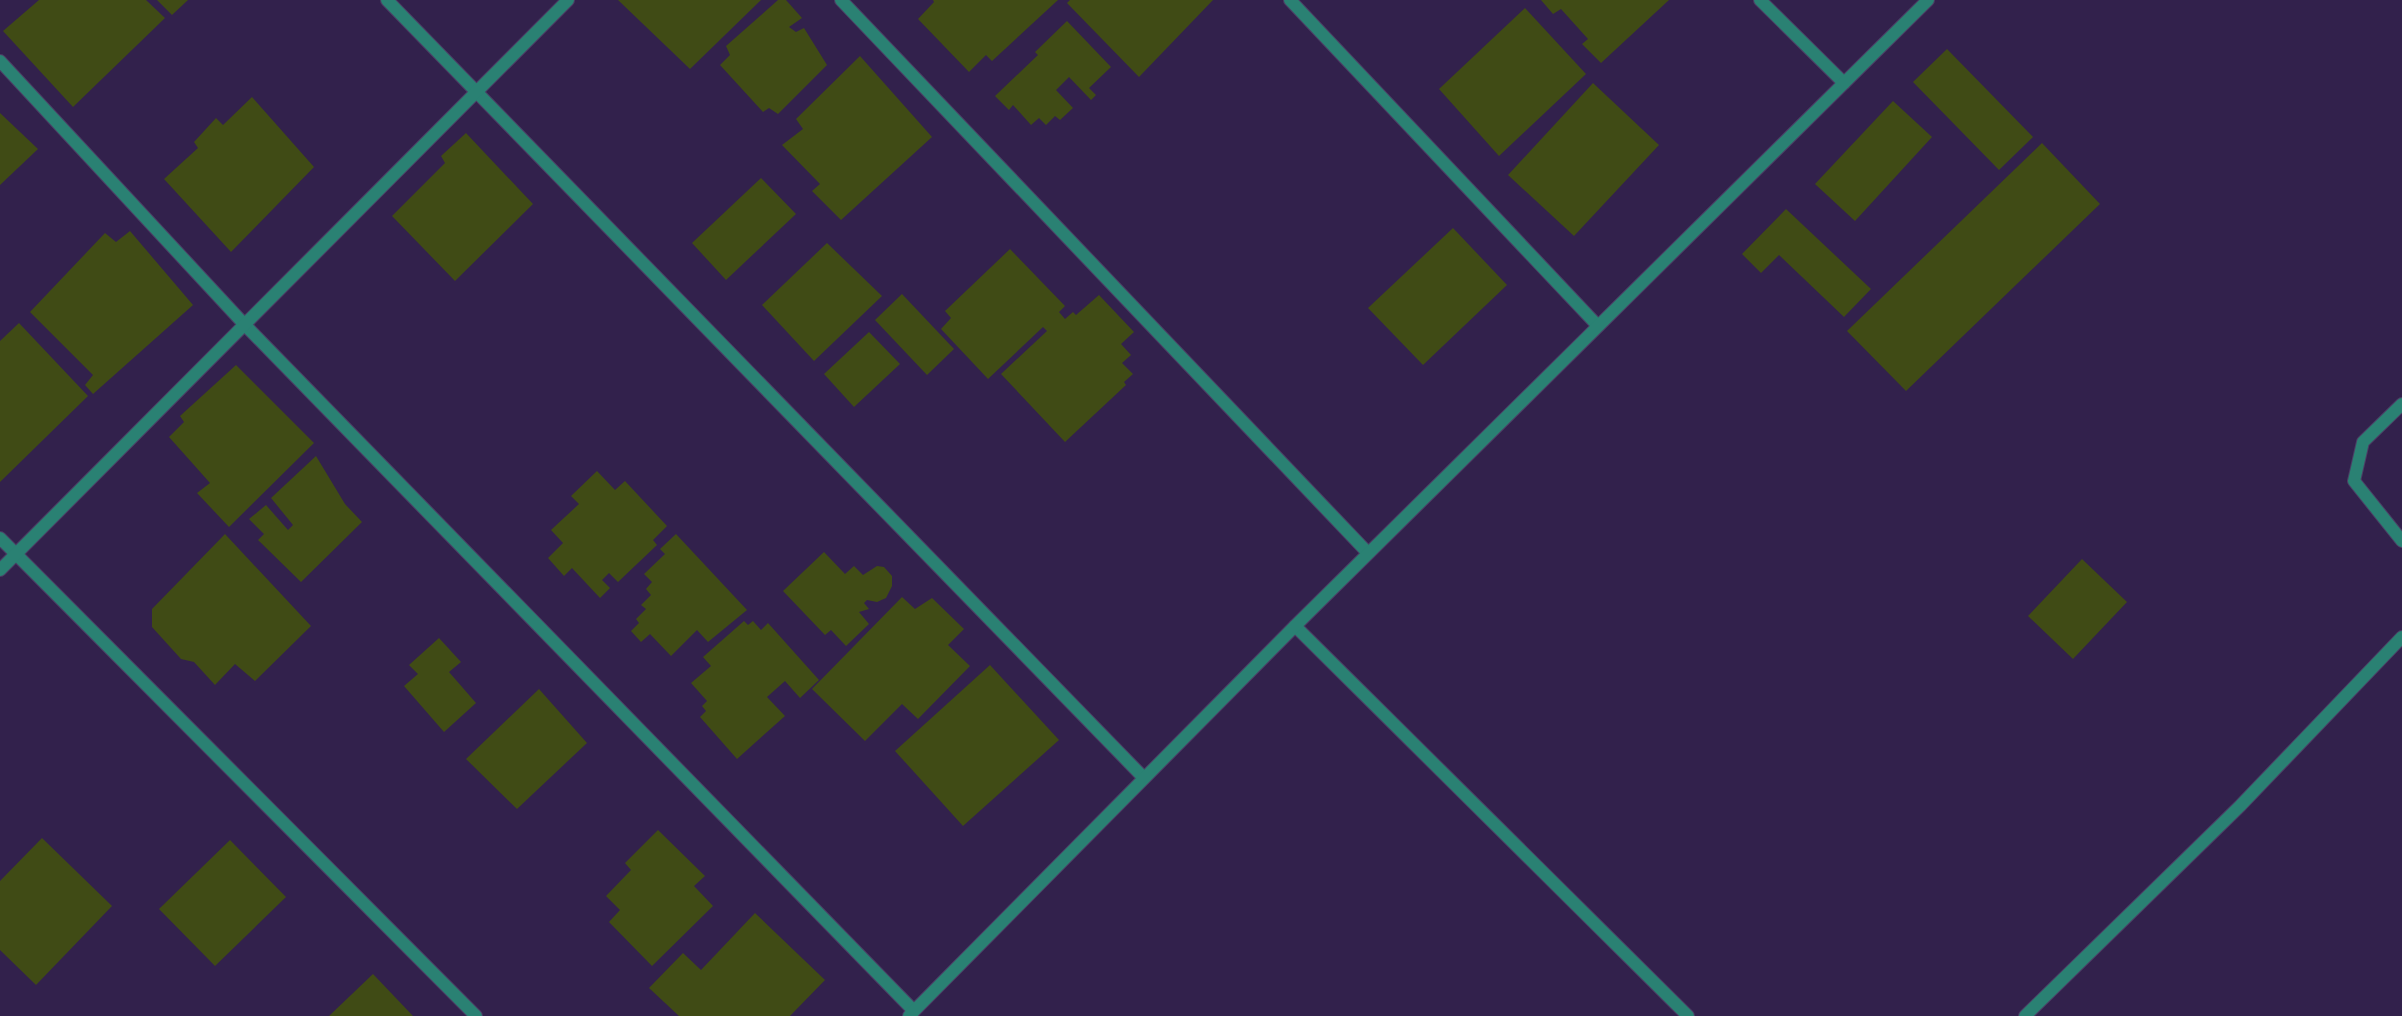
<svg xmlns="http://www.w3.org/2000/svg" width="2402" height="1016" font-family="Signika,sans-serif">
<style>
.building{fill:#404b15}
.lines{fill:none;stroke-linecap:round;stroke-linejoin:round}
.lane-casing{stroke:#4c3d65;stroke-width:14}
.street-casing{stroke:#4c3d65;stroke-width:14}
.lane{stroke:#2a8173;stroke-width:12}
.street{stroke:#2a8173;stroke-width:12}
</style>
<rect width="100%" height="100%" fill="#32214c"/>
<g class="building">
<path d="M39,0H146L165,18L73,107L3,31Z"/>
<path d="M157,0H188L172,15Z"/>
<path d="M618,0H761L690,69Z"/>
<path d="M778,0H786L802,18L789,27L796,32L804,28L827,65L778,114L769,108L763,112L720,65L730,55L726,46Z"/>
<path d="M933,0H1058L992,61L986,55L969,72L918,19L934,2Z"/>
<path d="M1070,0H1213L1139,77L1067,3Z"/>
<path d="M1541,0H1669L1601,63L1582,44L1588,39L1561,9L1553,14Z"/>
<path d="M1525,8L1586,74L1499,156L1439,89Z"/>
<path d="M1067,21L1111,67L1089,88L1096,95L1091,100L1069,77L1056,90L1073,108L1060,120L1055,116L1046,125L1039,118L1031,125L1013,105L1009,110L995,96L1038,55L1035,52Z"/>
<path d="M1947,49L2033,137L1999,170L1913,82Z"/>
<path d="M860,56L932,137L841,220L812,191L820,184L782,145L803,129L796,119Z"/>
<path d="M1593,83L1659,145L1574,236L1508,175Z"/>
<path d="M252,97L314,167L231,252L164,179L198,148L194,142L216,118L223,125Z"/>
<path d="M1893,101L1932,137L1855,221L1815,184Z"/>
<path d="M0,113L38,149L0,185Z"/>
<path d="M466,133L533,204L455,281L392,216L445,163L441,156Z"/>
<path d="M2042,143L2100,204L1906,391L1847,331Z"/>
<path d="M761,178L796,214L726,280L692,243Z"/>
<path d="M1786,209L1871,289L1844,317L1779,255L1761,273L1742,254Z"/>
<path d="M1453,228L1507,285L1423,365L1368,308Z"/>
<path d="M130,231L193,305L93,394L85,385L93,375L30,312L105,233L116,242Z"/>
<path d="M827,243L882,296L814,361L762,305Z"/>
<path d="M1010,249L1065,306L1059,312L1065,319L1073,312L1076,315L1099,295L1134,332L1121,344L1131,355L1122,363L1133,374L1124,382L1126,385L1065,442L1001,374L1047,331L1043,327L988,379L941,329L951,318L945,311Z"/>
<path d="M902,294L954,349L927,375L875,320Z"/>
<path d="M19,323L88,396L0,482V341Z"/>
<path d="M869,332L900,364L854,407L824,374Z"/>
<path d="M236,365L314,443L229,527L197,493L210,483L169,437L184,422L180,416Z"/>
<path d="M316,456L345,504L362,522L301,582L258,540L264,534L249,519L266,505L288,530L293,525L271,498Z"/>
<path d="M597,471L615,490L625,481L667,526L653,540L657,545L618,582L609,573L602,580L610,588L600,598L572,568L564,576L548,558L563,543L551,530L579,504L571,496Z"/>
<path d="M225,534L311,626L255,681L235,664L215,685L194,662L181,659L152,627V609Z"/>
<path d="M676,534L747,610L708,642L697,630L671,656L650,634L641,642L631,631L639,623L636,619L646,609L641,605L651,595L646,589L652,582L644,574L665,554L660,549Z"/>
<path d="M824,552L845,574L854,566L863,575L877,566L884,567L892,576V586L886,598L877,602L867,600L864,603L869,609L859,612L869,624L846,646L831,630L825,635L783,591Z"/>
<path d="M2082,559L2127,602L2073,659L2028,616Z"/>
<path d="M902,597L915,609L932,598L964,629L948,645L970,666L918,719L902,704L865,741L812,689Z"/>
<path d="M744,621L748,625L753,621L761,630L768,623L819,680L800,698L785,681L767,697L785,716L737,759L700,717L706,711L702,706L707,701L691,683L711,666L703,657Z"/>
<path d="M439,638L461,662L449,672L476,703L444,732L404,686L418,674L409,665Z"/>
<path d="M990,665L1059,740L963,826L895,751Z"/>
<path d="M539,689L587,743L517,809L466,759Z"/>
<path d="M658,830L705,876L694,886L713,906L652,966L609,922L620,910L606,896L631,870L625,863Z"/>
<path d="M42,838L112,906L36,985L0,950V881Z"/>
<path d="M230,840L286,897L215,966L159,909Z"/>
<path d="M755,913L825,980L790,1016H679L649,988L683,953L701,970Z"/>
<path d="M373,974L413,1016H329Z"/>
</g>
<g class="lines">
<defs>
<g id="lane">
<path d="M2402,404L2363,442L2354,481L2402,541"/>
<path d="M2025,1016L2240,806L2402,637"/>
</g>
<g id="street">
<path d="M387,0L1144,778"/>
<path d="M841,0L1368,553"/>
<path d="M1290,0L1598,326"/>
<path d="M1760,0L1844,83"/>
<path d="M0,61L244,324L914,1011"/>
<path d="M0,538L476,1016"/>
<path d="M0,570L568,0"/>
<path d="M1295,626L1688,1016"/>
<path d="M909,1016L1295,626L1928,0"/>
</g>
</defs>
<use href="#lane" class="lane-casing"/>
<use href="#street" class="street-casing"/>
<use href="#lane" class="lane"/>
<use href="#street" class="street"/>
</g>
</svg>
